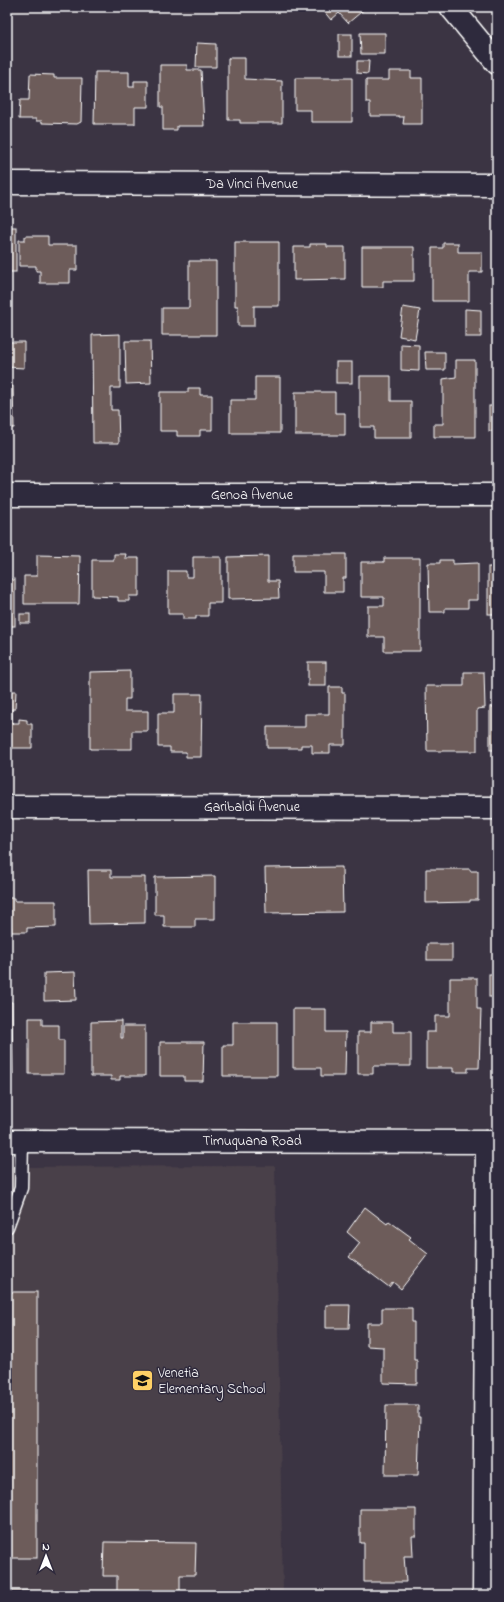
<svg xmlns="http://www.w3.org/2000/svg" width="504" height="1602" font-family="'Indie Flower',sans-serif">
<style>
.built{fill:#4a404a}
.building{fill:#6d5b5a;stroke:#fff}
.lines{fill:none;stroke-linecap:round;stroke-linejoin:round}
.service-casing{stroke:#fff;stroke-width:15}
.minor-casing{stroke:#fff;stroke-width:25}
.service{stroke:#2f2a3d;stroke-width:12}
.minor{stroke:#2f2a3d;stroke-width:22}
.labels{text-anchor:middle;dominant-baseline:central;stroke-width:3;stroke-linejoin:round;paint-order:stroke}
.street-label{font-size:14px;fill:#fff;stroke:#2f2a3d}
.poi-label{font-size:14px;fill:#fff;stroke:#2f2a3d;text-anchor:start}
</style>
<rect width="100%" height="100%" fill="#3b3443"/>
<filter id="ink" filterUnits="userSpaceOnUse"><feTurbulence type="fractalNoise" baseFrequency=".025" numOctaves="2"/><feDisplacementMap in="SourceGraphic" scale="8" xChannelSelector="R" yChannelSelector="G"/><feConvolveMatrix kernelMatrix="1 2 1 2 8 2 1 2 1" color-interpolation-filters="sRGB"/></filter>
<g filter="url(#ink)">
<path class="built" d="M275,1166L283,1595H7V1167Z"/>
<g class="building">
<path d="M327,7H367L348,23L339,13L331,20L323,10Z"/>
<path d="M360,33H385V54H361Z"/>
<rect x="339" y="34" width="13" height="22"/>
<path d="M197,43L216,44V67H196Z"/>
<path d="M228,58H245V79L282,81V123H240V120H228Z"/>
<path d="M357,61H369L368,74L357,73Z"/>
<path d="M160,65H187V70H201L204,126H177V130H163V107H160Z"/>
<path d="M389,71H411V78H422V124H403L404,117H399V116H370V102H366V80H389Z"/>
<path d="M95,72H129V87H134V81H148V107H135V124H94Z"/>
<path d="M30,74L54,75V78H82L81,122L77,124L42,123V121H36V119H19L20,100H29Z"/>
<path d="M295,78H352V122H311V110H295Z"/>
<rect x="7" y="227" width="9" height="45"/>
<path d="M25,236H48V245H77V270H70V283H40V271H36V266H19V240H25Z"/>
<path d="M235,242H279V306H254V326H238V306H235Z"/>
<path d="M443,243H458V252H482V272H469V301H432V248H443Z"/>
<path d="M310,244H327V247H345V279L294,280V247H310Z"/>
<path d="M362,247H414V281H383V287H362Z"/>
<path d="M189,261H216V335H162V308H189Z"/>
<path d="M494,273H497V296H495Z"/>
<path d="M403,307L420,310L415,339L399,336Z"/>
<path d="M465,309L481,310V337H465Z"/>
<path d="M120,334V388H111V410H118L119,443H93L92,335Z"/>
<path d="M125,341H150L151,383L126,384Z"/>
<path d="M7,342H24V368L7,367Z"/>
<path d="M401,344L419,345V371L401,370Z"/>
<path d="M425,352H445V370H426Z"/>
<path d="M456,360H475V437H434V424H443V379L456,377Z"/>
<rect x="336" y="362" width="16" height="21"/>
<path d="M360,376H391V401H411V438H374V427H360Z"/>
<path d="M255,377H280V433H230V400H255Z"/>
<path d="M13,386L14,428H7V387Z"/>
<path d="M188,388H200V395H212V430H200V436H177V431H160V392H188Z"/>
<path d="M295,392H335V413H345V435H295Z"/>
<rect x="489" y="406" width="8" height="25"/>
<path d="M114,554H126L125,558H139V596H129V601H118V597L92,596V560H114Z"/>
<path d="M293,554H346V578H343V592H324V572H293Z"/>
<path d="M37,555L80,556L79,604H24V576H37Z"/>
<path d="M268,556V581H278L279,598L228,599V557Z"/>
<path d="M193,557H221V603H208V616H196V619H183V614H168V571H186V577H193Z"/>
<path d="M384,558H420V651H384V637H368V606H384V597H361V562H384Z"/>
<path d="M440,560H453V564L478,563V600H468V608H445V612H429L428,563H440Z"/>
<rect x="488" y="567" width="9" height="47"/>
<rect x="7" y="579" width="8" height="47"/>
<rect x="20" y="614" width="10" height="9"/>
<rect x="308" y="662" width="18" height="24"/>
<path d="M130,671V699H125V711H148V731H132V749H90V672Z"/>
<path d="M464,672H484L485,708L477,709V751H427L426,686H464Z"/>
<path d="M329,687H342V693H345V745H330V753H312V745H301V748H267V727H305V714H329Z"/>
<path d="M7,691H16L15,709H12V723H19V719L27,720V724H32V748H7Z"/>
<path d="M174,694H202L201,757H186V752H170V747H158V713H174Z"/>
<rect x="490" y="707" width="7" height="43"/>
<path d="M342,867L343,912L266,913L265,868Z"/>
<path d="M426,869H470V871H478V900H470V902L426,903Z"/>
<path d="M88,870H111V877H145V923L89,924Z"/>
<path d="M215,876V919H195V927H164V915H155V877Z"/>
<path d="M7,898H14V901H56V927L27,928V932H11V927H7Z"/>
<rect x="427" y="944" width="25" height="16"/>
<path d="M75,972L76,1000L44,1001V973Z"/>
<rect x="489" y="974" width="8" height="23"/>
<path d="M450,978H477V1009H481L479,1068H468V1072H453V1068H426V1032H435V1016H450Z"/>
<path d="M7,1002H12L13,1074H7Z"/>
<path d="M293,1009H326V1032H346L345,1076H321V1068H293Z"/>
<path d="M29,1018H42V1025H59V1040H64V1074H29Z"/>
<path d="M121,1021V1038H123V1026H145V1076H120V1080H111V1076H91V1022Z"/>
<path d="M233,1022H277V1076H223V1045H233Z"/>
<path d="M371,1022H393V1032H411V1066H373V1074H358V1032H371Z"/>
<path d="M160,1042H204L203,1081H184V1076H160Z"/>
<path d="M365,1207L387,1224L389,1221L411,1237L409,1239L428,1254L401,1289L393,1282L389,1287L349,1257L360,1243L347,1232Z"/>
<rect x="7" y="1292" width="30" height="266"/>
<path d="M326,1305H350L349,1328H326Z"/>
<path d="M382,1308H412V1322H414V1360H417V1384L383,1383V1347L367,1346V1323H382Z"/>
<path d="M386,1405H418V1417H420L418,1475H385Z"/>
<path d="M360,1509H416V1536H412L413,1556H404L406,1582H364V1543H360Z"/>
<path d="M104,1542L196,1543L195,1575H180V1595H117V1576H103Z"/>
<rect x="7" y="1591" width="110" height="4"/>
</g>
<g class="lines">
<defs>
<path id="service" d="M7,1227L21,1188L22,1141"/>
<g id="minor">
<path d="M451,7L497,63"/>
<path d="M7,183L497,185"/>
<path d="M7,495H497"/>
<path d="M7,807L497,808"/>
<path d="M7,1141L497,1142"/>
<path d="M484,1595L487,1142"/>
</g>
</defs>
<use href="#service" class="service-casing"/>
<use href="#minor" class="minor-casing"/>
<use href="#service" class="service"/>
<use href="#minor" class="minor"/>
</g>
</g>
<defs>
<symbol id="school-square" viewBox="-11 -11 22 22"><rect x="-9" y="-9" width="18" height="18" rx="4" fill="#ffd166" stroke="#2f2a3d"/><path d="M0-5L7-2L0 1L-7-2ZM-4 1L0 2.5L4 1V4Q0 6-4 4Z" fill="#111"/></symbol>
</defs>
<g fill-rule="evenodd">
<use href="#school-square" x="130" y="1368" width="25" height="25"/>
</g>
<g class="labels">
<g class="street-label">
<text x="252" y="184">Da Vinci Avenue</text>
<text x="252" y="495">Genoa Avenue</text>
<text x="252" y="807">Garibaldi Avenue</text>
<text x="252" y="1141">Timuquana Road</text>
</g>
<g class="poi-label">
<text x="158" y="1373">Venetia<tspan x="158" dy="16">Elementary School</tspan></text>
</g>
</g>
<rect width="504" height="1602" fill="none" stroke="#2f2a3d" stroke-width="24"/>
<rect x="12" y="12" width="480" height="1578" fill="none" stroke="#fff" stroke-width="1.5" filter="url(#ink)"/>
<g transform="translate(46 1556)" stroke="#2f2a3d" stroke-width="3" paint-order="stroke">
<path d="M0-3L7 15L0 10L-7 15Z" fill="#ffffff"/>
<text y="-6" font-size="11" font-weight="bold" text-anchor="middle" fill="#ffffff">N</text>
</g>
</svg>
